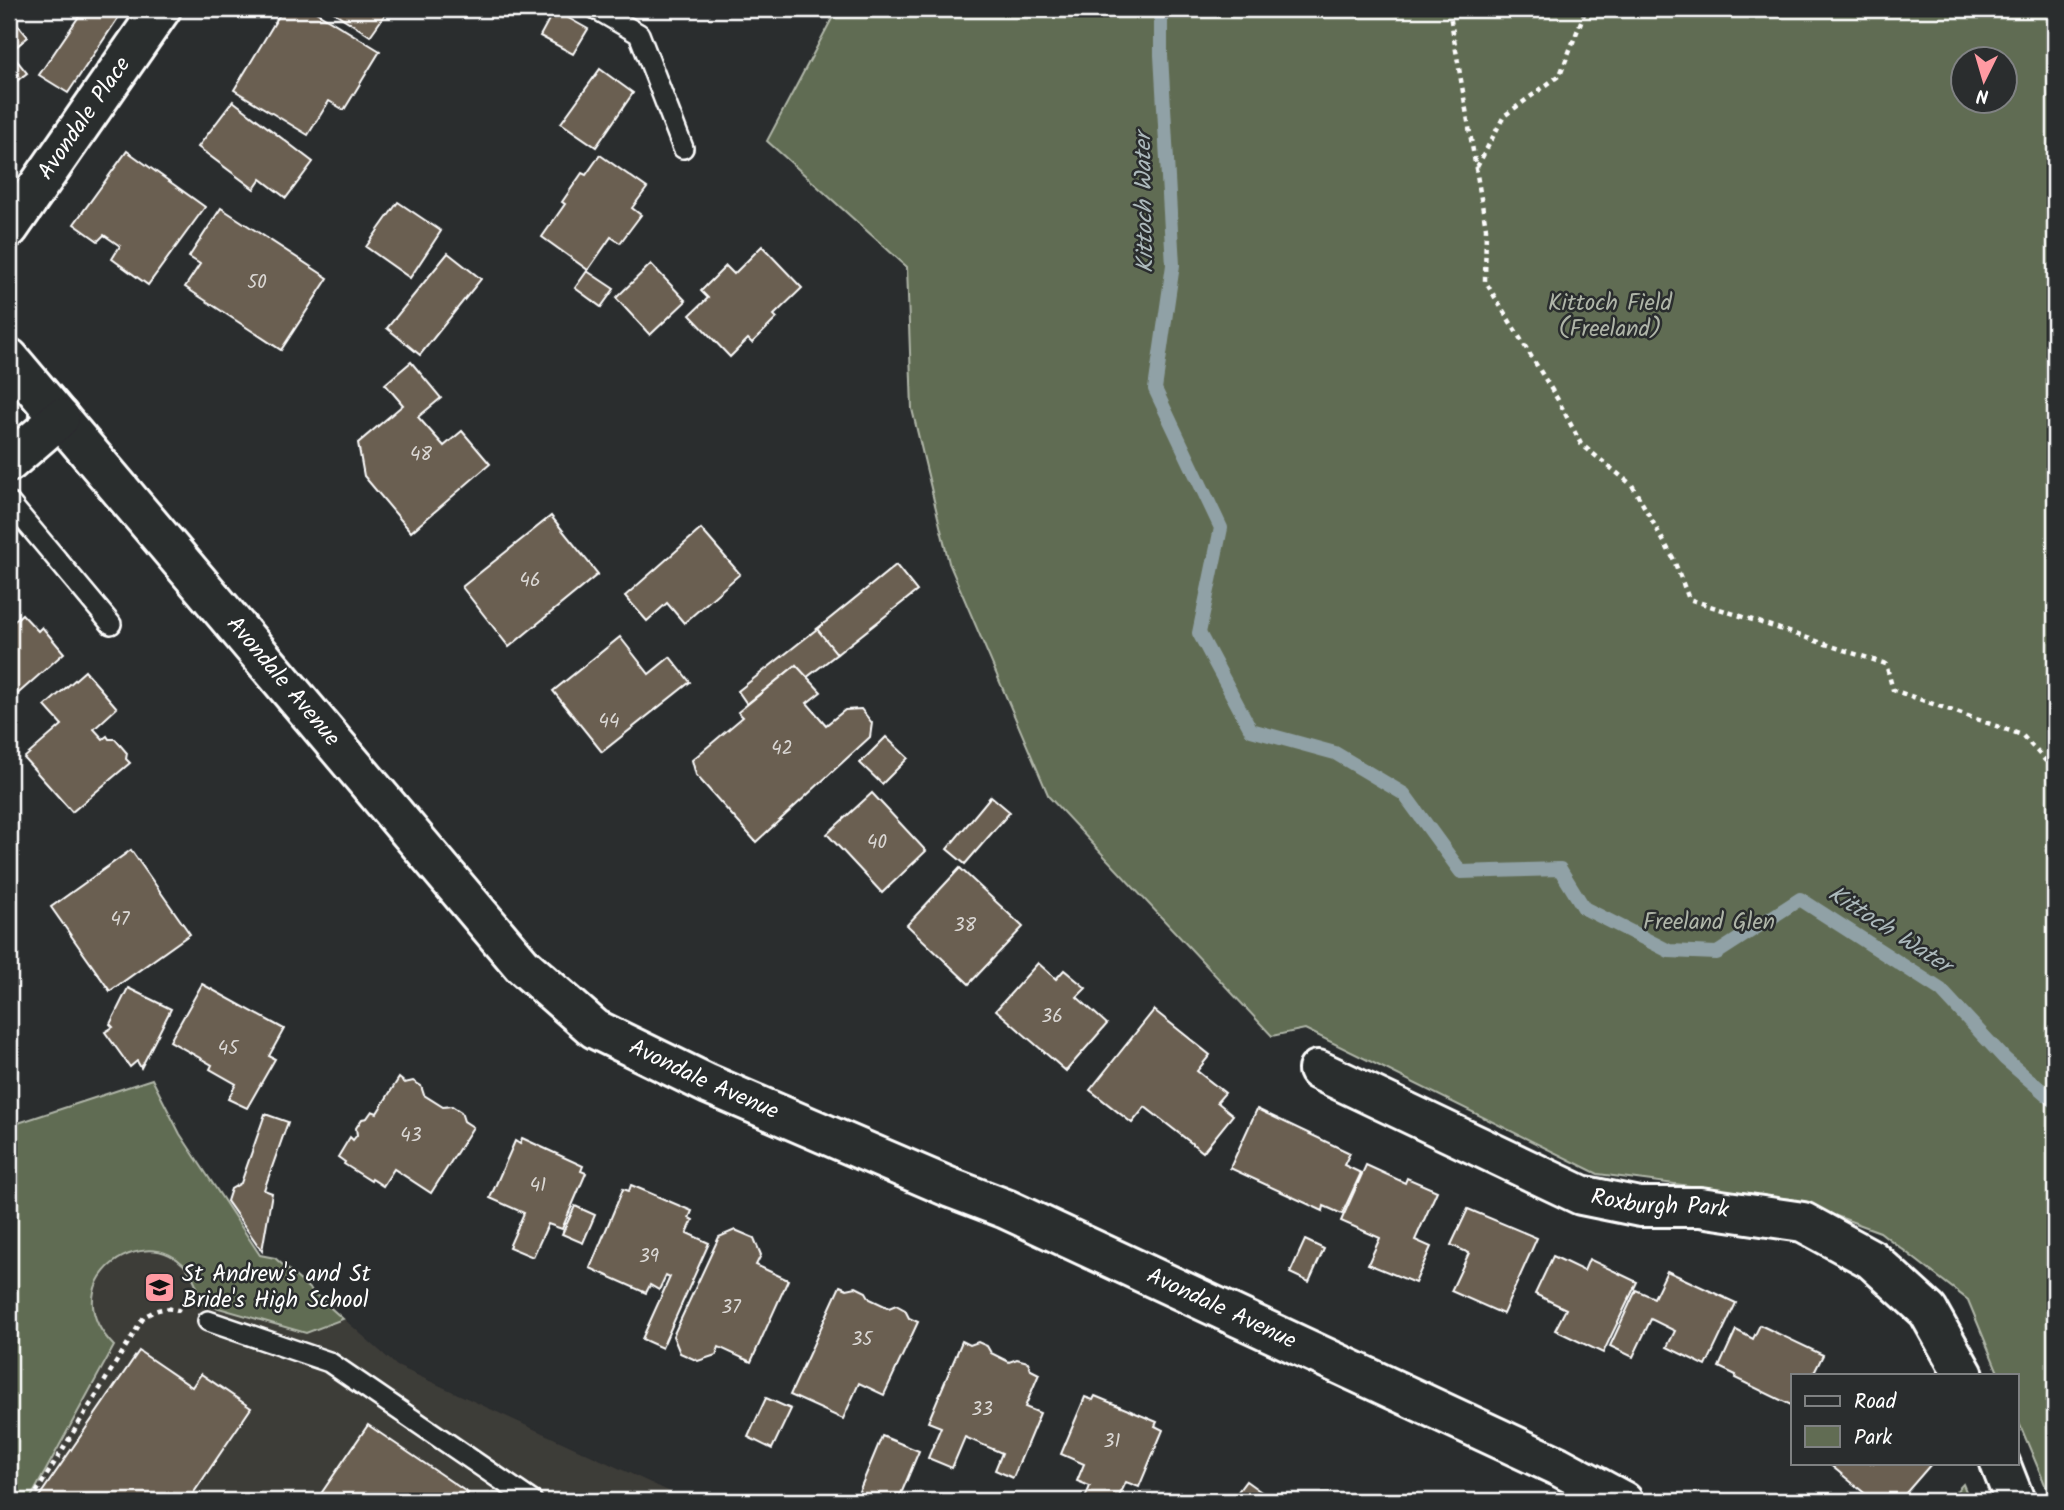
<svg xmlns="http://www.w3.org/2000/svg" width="2064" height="1510" font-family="Kalam,sans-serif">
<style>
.built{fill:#3e3c38}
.green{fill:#616c53;stroke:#b0b6a9;stroke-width:2;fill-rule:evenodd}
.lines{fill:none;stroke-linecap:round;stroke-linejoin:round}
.stream{stroke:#90a1a6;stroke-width:14}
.building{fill:#6b5f51;stroke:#fff;stroke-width:2}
.lane-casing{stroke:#fff;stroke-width:24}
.street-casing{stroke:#fff;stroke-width:44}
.path{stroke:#fff;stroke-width:4.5;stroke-dasharray:5 5;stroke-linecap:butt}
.lane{stroke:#2a2d2e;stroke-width:19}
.street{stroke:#2a2d2e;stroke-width:38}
.labels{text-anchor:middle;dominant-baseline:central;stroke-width:5;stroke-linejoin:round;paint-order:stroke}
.number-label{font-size:19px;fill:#dad7d4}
.street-label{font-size:23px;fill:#fff;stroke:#2a2d2e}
.park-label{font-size:23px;fill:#b0b6a9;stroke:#2a2d2e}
.poi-label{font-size:23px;fill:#fff;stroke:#2a2d2e;text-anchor:start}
.water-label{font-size:24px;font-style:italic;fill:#acb9bc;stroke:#2a2d2e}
</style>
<rect width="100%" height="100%" fill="#2a2d2e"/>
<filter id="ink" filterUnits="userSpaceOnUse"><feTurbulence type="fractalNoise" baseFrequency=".0143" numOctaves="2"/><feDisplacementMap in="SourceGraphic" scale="14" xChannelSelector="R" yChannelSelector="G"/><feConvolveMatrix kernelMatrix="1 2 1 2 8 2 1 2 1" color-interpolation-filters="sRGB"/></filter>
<g filter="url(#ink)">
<path class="built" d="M152,1079L180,1134L260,1255L275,1258L397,1366L690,1501H9V1126Z"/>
<g class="green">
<path d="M837,9H2055V1501H2052L2017,1418V1375H1999L1968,1300L1880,1232L1790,1199L1598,1174L1305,1029L1272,1036L1049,797L949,563L912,409L907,267L767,141ZM1962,60H2004V102H1962Z"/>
<path d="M152,1079L180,1134L260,1255L275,1258L343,1319L306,1333L201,1303C183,1198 40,1270 114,1346L29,1501H9V1126Z"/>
<path d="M1963,1484L1970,1501H1947Z"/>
</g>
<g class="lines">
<path class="stream" d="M1161,9V55L1173,265L1155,389L1221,528L1199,633L1251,730L1335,753L1404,794L1461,872L1560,869L1584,908L1669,951L1717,953L1800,899L1941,990L2005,1059L2055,1102"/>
</g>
<g class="building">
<path d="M84,9H124L68,93L39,75Z"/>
<path d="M283,9H311L380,51L344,110L329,101L308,135L234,90Z"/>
<path d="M329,9H389L370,36Z"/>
<path d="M554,10L588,29L573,54L540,36Z"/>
<path d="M14,20L28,37L10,52L27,73L9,87V25Z"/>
<path d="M600,69L633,93L596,147L561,123Z"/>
<path d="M233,101L313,162L286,198L261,179L254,189L198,147Z"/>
<path d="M127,151L205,207L148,285L112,259L120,246L104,235L98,241L74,224Z"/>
<path d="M600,155L647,188L632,208L641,215L620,243L611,237L588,270L542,237L565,204L562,202L582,173L586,175Z"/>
<path d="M398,202L441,231L410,278L366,247Z"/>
<path d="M221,208L328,278L281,350L185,287L200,264L189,257Z"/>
<path d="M762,246L802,288L774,315L777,318L752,343L748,339L730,357L690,315L708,298L701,291L726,266L734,274Z"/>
<path d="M448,253L481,279L420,355L387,328Z"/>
<path d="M651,264L686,301L650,335L616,298Z"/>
<path d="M587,271L614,289L601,307L575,288Z"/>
<path d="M411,362L441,398L418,417L444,446L462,431L490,464L411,532L364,476L358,443L403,405L385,384Z"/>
<path d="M551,516L598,574L509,647L462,587Z"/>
<path d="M701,529L740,574L684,623L667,603L647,621L625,596Z"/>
<path d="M896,565L917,591L837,654L817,629Z"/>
<path d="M22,614L38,631L42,627L64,653L13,698L9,693V626Z"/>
<path d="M817,629L837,654L806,678L796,665L747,704L738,691Z"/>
<path d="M620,637L649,674L670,657L690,682L602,752L553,691Z"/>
<path d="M796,665L821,692L807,703L826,725L845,710L861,709L872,723L870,737L756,842L696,775L692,760L743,717L738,712Z"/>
<path d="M85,671L117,708L94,729L103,739L107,736L109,739H115L127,753L126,759L130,763L72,812L24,758L62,725L45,706Z"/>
<path d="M886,737L908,758L882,784L860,763Z"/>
<path d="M872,793L926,851L882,893L827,834Z"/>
<path d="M991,796L1010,812L965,864L947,849Z"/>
<path d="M131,850L190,934L110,991L51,907Z"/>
<path d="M960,868L1023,927L969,984L907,925Z"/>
<path d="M1038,963L1056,979L1064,970L1086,988L1077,997L1107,1024L1066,1071L996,1010Z"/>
<path d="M202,984L284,1029L269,1056L275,1059L247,1108L228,1099L236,1084L210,1069L212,1065L170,1041Z"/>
<path d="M128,988L171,1009L141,1068L137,1061L130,1067L105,1032L113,1027L110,1024Z"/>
<path d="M1154,1010L1210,1055L1197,1071L1225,1093L1217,1102L1233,1115L1203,1152L1145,1107L1132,1123L1090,1090Z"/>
<path d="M399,1078L405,1083L413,1081L421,1086L424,1095L443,1107L452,1106L461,1112L464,1121L473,1127L431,1193L394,1169L383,1186L372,1179L371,1181L344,1164L345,1162L338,1157L350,1137L353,1140L357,1135L356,1128L362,1119L367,1118L372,1111L377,1113Z"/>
<path d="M1257,1109L1350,1153L1344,1165L1361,1173L1342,1214L1324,1206L1323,1211L1230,1168Z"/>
<path d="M265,1114L288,1122L264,1190L272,1193L262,1251L227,1201L231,1189L241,1183Z"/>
<path d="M522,1138L583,1166L581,1171L586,1173L562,1229L548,1224L533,1257L509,1247L524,1213L490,1198L515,1141L520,1144Z"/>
<path d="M1366,1165L1405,1183L1407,1178L1437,1191L1415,1240L1431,1247L1415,1283L1368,1264L1380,1238L1341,1221Z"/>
<path d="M631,1185L692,1211L689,1218L693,1220L687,1233L709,1243L662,1348L642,1339L670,1277L666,1275L659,1290L650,1285L646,1293L590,1268L623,1189L629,1191Z"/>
<path d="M575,1206L595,1215L583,1243L562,1234Z"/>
<path d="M1468,1209L1537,1238L1503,1314L1451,1291L1469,1253L1451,1245Z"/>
<path d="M735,1230L754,1238L761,1255L756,1265L788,1280L751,1362L719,1347L716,1355L698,1361L680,1353L673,1336L719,1237Z"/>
<path d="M1305,1240L1324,1249L1309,1282L1290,1273Z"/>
<path d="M1553,1256L1584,1271L1589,1259L1637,1282L1603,1353L1555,1330L1566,1309L1535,1294Z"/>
<path d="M1667,1271L1736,1303L1706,1366L1667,1347L1675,1331L1651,1319L1633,1357L1610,1346L1636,1290L1654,1298Z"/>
<path d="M840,1286L847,1289L856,1287L866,1292L870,1299L889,1308L896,1305L905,1310L909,1318L918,1322L884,1395L859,1383L843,1419L790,1395Z"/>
<path d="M1760,1325L1823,1355L1813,1375H1793V1406L1735,1378L1736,1375L1719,1367L1736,1330L1753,1339Z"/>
<path d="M962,1341L970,1345L978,1342L987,1346L991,1353L1009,1362L1017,1359L1028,1362L1031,1370L1039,1374L1025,1407L1040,1413L1013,1478L995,1470L1002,1453L965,1437L952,1468L928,1458L941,1427L928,1422Z"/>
<path d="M139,1351L192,1387L201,1374L251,1408L188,1501H36Z"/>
<path d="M1095,1396L1157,1422L1155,1426L1163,1430L1139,1487L1126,1482L1117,1501H1084L1090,1486L1077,1481L1084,1464L1061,1454L1085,1397L1093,1400Z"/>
<path d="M766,1398L791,1409L772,1449L748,1437Z"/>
<path d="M368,1425L468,1493L463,1501H316Z"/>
<path d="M882,1436L919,1451L898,1501H855Z"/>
<path d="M1828,1463H1932L1899,1501H1874Z"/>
<path d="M1246,1481L1274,1501H1231Z"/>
</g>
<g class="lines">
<defs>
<g id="lane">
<path d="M596,9L639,34L683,148"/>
<path d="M9,502L111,624"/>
<path d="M208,1321L329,1362L532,1501"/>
</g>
<g id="street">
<path id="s1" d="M9,228L161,9"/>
<path id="s2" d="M9,358L522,965L595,1029L708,1084L951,1188L1006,1209L1558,1466L1623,1501"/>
<path d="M9,462L60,418"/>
<path id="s3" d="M1318,1070L1581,1195L1640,1207H1700L1803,1222L1871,1259L1928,1311L1964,1375"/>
<path d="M2000,1463L2015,1501"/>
</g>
</defs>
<use href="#lane" class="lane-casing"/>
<use href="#street" class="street-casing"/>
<g class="path">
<path d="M1449,9L1486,228L1485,281L1558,400L1581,444L1632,485L1673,558L1689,599L1886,664L1893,690L2022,735L2055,771"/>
<path d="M1477,167L1504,116L1560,75L1586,9"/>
<path d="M31,1501L144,1317C156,1309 167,1306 180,1311"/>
</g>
<use href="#lane" class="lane"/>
<use href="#street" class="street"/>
</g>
</g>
<defs>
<symbol id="school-square" viewBox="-11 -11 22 22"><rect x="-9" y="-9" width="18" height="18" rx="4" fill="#ff9aa2" stroke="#2a2d2e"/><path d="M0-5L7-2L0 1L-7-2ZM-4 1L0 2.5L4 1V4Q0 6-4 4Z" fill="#111"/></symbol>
</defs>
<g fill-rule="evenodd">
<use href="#school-square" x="142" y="1270" width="35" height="35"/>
</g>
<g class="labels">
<g class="number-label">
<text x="257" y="283">50</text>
<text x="421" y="455">48</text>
<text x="530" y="581">46</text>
<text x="609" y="722">44</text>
<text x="782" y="749">42</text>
<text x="877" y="843">40</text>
<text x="120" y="920">47</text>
<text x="965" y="926">38</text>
<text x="1052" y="1017">36</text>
<text x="228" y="1049">45</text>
<text x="411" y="1136">43</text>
<text x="538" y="1186">41</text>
<text x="649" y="1257">39</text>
<text x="731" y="1308">37</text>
<text x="862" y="1340">35</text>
<text x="982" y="1410">33</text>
<text x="1112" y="1442">31</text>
</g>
<g class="street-label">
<text stroke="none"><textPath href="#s1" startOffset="133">Avondale Place</textPath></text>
<text stroke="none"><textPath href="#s2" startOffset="424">Avondale Avenue</textPath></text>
<text stroke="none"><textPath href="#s2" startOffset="1012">Avondale Avenue</textPath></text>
<text stroke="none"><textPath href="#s3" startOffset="371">Roxburgh Park</textPath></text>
<text stroke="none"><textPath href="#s2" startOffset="1578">Avondale Avenue</textPath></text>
</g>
<g class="park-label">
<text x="1610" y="304">Kittoch Field<tspan x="1610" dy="26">(Freeland)</tspan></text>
<text x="1709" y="923">Freeland Glen</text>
</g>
<g class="poi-label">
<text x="182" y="1275">St Andrew's and St<tspan x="182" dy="26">Bride's High School</tspan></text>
</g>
<g class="water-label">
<text transform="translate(1145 203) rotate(-91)">Kittoch Water</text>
<text transform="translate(1889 930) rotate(33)">Kittoch Water</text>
</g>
</g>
<rect width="2064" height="1510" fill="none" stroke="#2a2d2e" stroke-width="35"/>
<rect x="18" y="18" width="2029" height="1475" fill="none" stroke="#fff" stroke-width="2.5" filter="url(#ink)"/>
<rect x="1791" y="1374" width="228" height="91" fill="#2a2d2e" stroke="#7f8182" stroke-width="2"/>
<rect x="1805" y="1396" width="35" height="10" fill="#2a2d2e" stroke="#7f8182" stroke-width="2"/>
<text x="1854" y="1408" font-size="21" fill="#ffffff">Road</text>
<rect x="1805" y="1426" width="35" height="21" fill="#616c53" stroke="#7f8182" stroke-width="2"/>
<text x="1854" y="1444" font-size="21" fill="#ffffff">Park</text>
<g transform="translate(1984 80) rotate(185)"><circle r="33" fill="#2a2d2e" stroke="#7f8182" stroke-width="2"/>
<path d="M0-5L12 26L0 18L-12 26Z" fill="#ff9aa2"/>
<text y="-10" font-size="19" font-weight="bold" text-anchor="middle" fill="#ffffff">N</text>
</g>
</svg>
